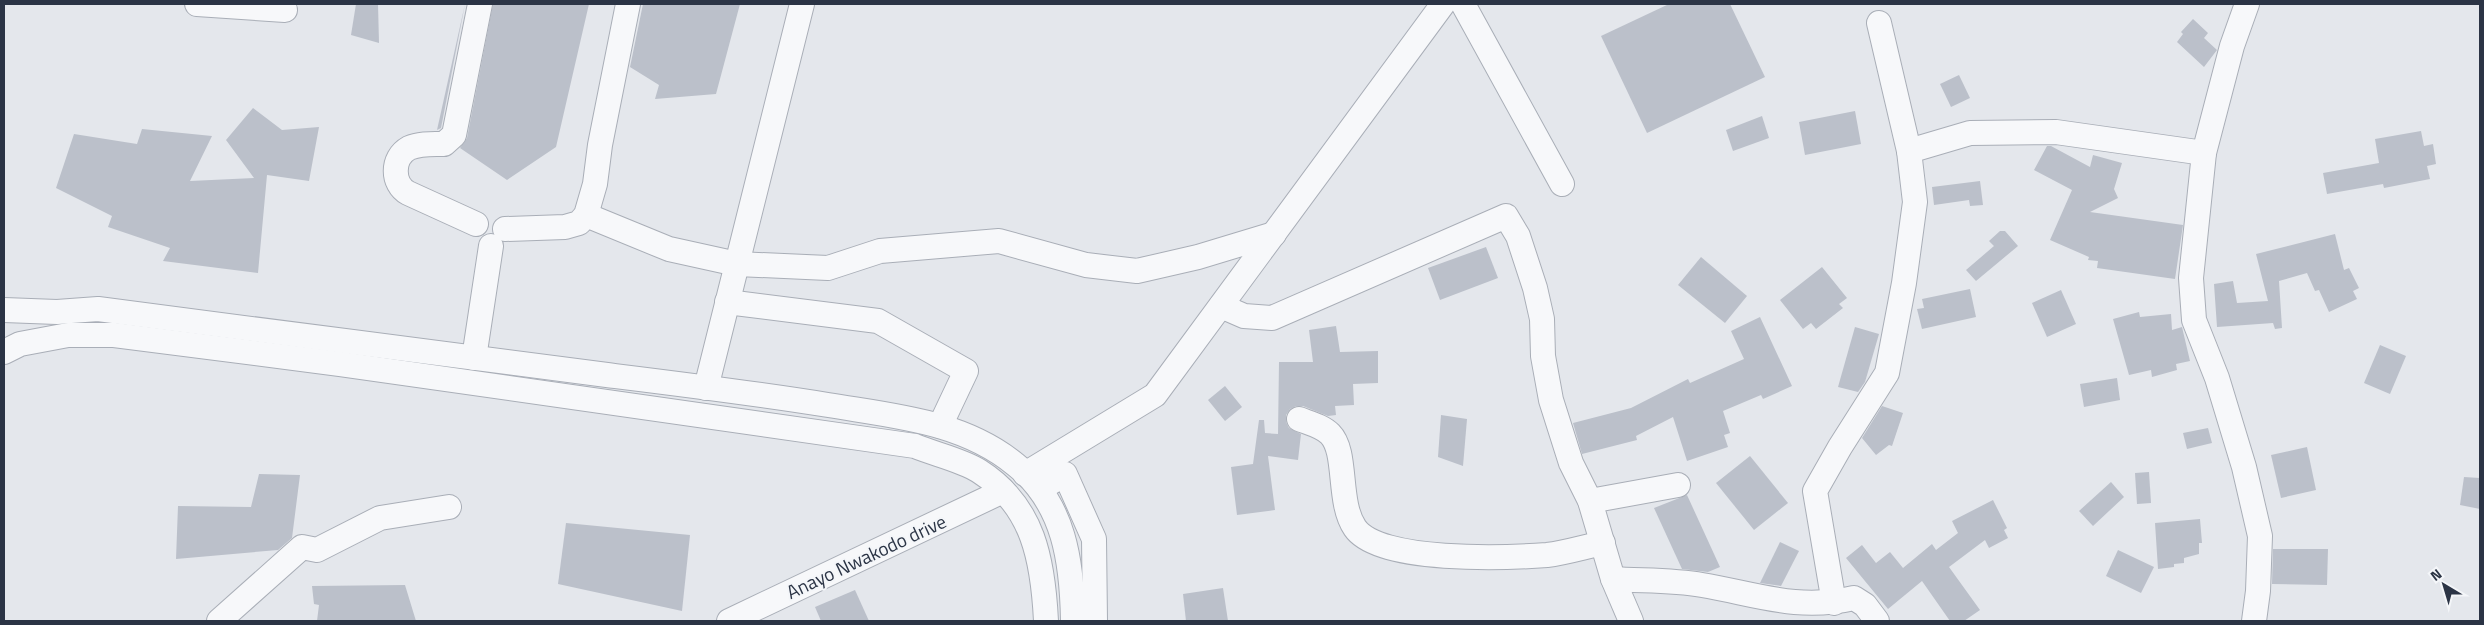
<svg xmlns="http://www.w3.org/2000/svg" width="2484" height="625" font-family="'Titillium Web',sans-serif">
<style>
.building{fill:#bbc0ca}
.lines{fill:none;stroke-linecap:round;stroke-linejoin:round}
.minor-casing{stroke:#a9aeb7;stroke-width:26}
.minor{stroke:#f7f8fa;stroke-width:24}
.labels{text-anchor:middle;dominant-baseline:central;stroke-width:4;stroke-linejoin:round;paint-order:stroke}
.street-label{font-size:19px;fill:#2b3445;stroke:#f4f6f9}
</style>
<rect width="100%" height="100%" fill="#e4e7ec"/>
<g class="building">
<path d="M356,4H378L379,43L351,35Z"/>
<path d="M465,4L441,128L437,130Z"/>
<path d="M493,4H589L556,147L507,180L460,148L467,138Z"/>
<path d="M643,4H740L716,94L655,99L659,85L630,67Z"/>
<path d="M1669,4H1730L1765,77L1647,133L1601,36Z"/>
<path d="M2193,19L2208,33L2204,38L2217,50L2204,67L2177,42L2183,34L2181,32Z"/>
<path d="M1959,75L1970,98L1951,107L1940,84Z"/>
<path d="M253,108L282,130L319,127L309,181L267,175L258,273L163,261L170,248L108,227L112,216L56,188L74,134L137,144L142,129L212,136L190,181L254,178L226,140Z"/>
<path d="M1855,111L1861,144L1805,155L1799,122Z"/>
<path d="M1762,116L1769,138L1733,151L1726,130Z"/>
<path d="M2421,131L2424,146L2433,144L2436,164L2427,166L2430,179L2384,188L2383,184L2327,194L2323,173L2379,163L2375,139Z"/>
<path d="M2047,146H2051L2090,167L2093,155L2122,163L2114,189L2118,198L2090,212L2183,225L2175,279L2097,268L2098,261L2088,260L2089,257L2050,240L2072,190L2034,170Z"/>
<path d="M1980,181L1983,205L1970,206L1969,200L1934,205L1932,187Z"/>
<path d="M2000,231H2005L2018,246L1976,281L1966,270L1994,246L1989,241Z"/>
<path d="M2335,234L2344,270L2349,268L2359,288L2353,291L2357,299L2329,312L2319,290L2315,291L2307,273L2279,281L2282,328L2275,329L2273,323L2217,327L2214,284L2233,281L2237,303L2268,301L2256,254Z"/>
<path d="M1486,247L1498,278L1440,300L1428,268Z"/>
<path d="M1701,257L1747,296L1725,323L1678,285Z"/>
<path d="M1822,267L1847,298L1839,304L1843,308L1816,329L1811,323L1803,329L1780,300Z"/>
<path d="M1970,289L1976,317L1922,329L1917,309L1924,308L1922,299Z"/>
<path d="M2061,290L2076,324L2047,337L2032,303Z"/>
<path d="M2139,312L2140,317L2171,314L2172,330L2182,327L2190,361L2176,364L2177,370L2152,377L2151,370L2129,375L2113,319Z"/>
<path d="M1760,317L1792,386L1763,399L1761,395L1723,411L1730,433L1724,435L1728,447L1687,461L1673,417L1636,436L1637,440L1582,454L1573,423L1631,408L1688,379L1690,383L1744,359L1731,331Z"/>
<path d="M1336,326L1340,352L1378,351V383L1353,384L1354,405L1335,406L1336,415L1328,416L1303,406H1296L1290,409L1286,415V422L1289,428L1301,434L1298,460L1268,456L1275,510L1237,515L1231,467L1253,464L1259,420H1264L1265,433L1278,434L1279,362H1313L1309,330Z"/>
<path d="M1855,327L1879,334L1865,382L1858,392L1838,387Z"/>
<path d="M2380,345L2406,356L2390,394L2364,383Z"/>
<path d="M2117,378L2120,400L2084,407L2080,384Z"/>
<path d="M1225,386L1242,407L1225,421L1208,400Z"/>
<path d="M1882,406L1903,413L1892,446L1889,445L1876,455L1862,438Z"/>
<path d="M1441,415L1467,419L1463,466L1438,457Z"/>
<path d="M2208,428L2212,443L2187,449L2183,433Z"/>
<path d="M2307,447L2316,490L2281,498L2271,455Z"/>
<path d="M1750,456L1788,503L1754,530L1716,483Z"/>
<path d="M2149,472L2151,503L2137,504L2135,473Z"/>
<path d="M259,474L300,475L292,538L278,550L176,559L178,506L251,507Z"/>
<path d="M2464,477L2480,478V509L2460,505Z"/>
<path d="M2111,482L2124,497L2093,526L2079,511Z"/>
<path d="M1687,495L1720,567L1708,572L1682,569L1654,508Z"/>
<path d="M1993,500L2007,528L2004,530L2008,538L1989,548L1985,540L1949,567L1980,610L1964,621H1950L1922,581L1888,609L1846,558L1862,545L1876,563L1890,552L1903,568L1932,544L1936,550L1958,533L1952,521Z"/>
<path d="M2200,519L2202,543H2199V554L2184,558V563L2174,564V567L2158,569L2155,523Z"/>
<path d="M566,523L690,535L682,611L558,584Z"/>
<path d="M1780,542L1799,551L1781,586L1760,583Z"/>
<path d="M2273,549H2328L2327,585L2272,584Z"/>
<path d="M2118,550L2154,567L2141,593L2106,576Z"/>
<path d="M405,585L416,621H317L319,605L314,604L312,586Z"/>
<path d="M1223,588L1228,621H1186L1183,594Z"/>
<path d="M855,590L869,621H821L815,607Z"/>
</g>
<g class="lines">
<defs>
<g id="minor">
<path d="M197,4L285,10"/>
<path d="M1463,4L1562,184"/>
<path d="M2247,4L2232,46L2204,153L2191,278L2194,320L2217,378L2244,467L2260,536L2258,591L2254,621"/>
<path d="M1909,151L1970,133L2056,132L2204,153"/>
<path d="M586,215L669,249L737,264L828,268L880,251L999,241L1086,265L1137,271L1198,257L1274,234"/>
<path d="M476,224L408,193C392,184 391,158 409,148C420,143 433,144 444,144L454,135L480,4"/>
<path d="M505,229L565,227L579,223L586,215L595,184L600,145L628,4"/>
<path d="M727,302L878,321L966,371L940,426"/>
<path d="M1221,306L1244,316L1272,318L1506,216L1518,236L1535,288L1542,319L1543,356L1551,400L1571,463L1590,501L1613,579L1631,621"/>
<path d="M4,310L57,312L98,309C268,331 437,353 607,375C680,384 754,393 828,405C893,416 963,421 1016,465C1065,504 1072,563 1073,621"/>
<path d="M4,352L20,344L68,335H114L340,364L915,446C934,454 962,460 979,471C1034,506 1043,561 1046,621"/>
<path d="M474,358L491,246"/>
<path d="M706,388L802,4"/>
<path d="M1299,419C1309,423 1322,426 1330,434C1348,452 1337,502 1355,528C1379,563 1506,558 1547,555C1565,553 1584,547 1603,543"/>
<path d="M1025,474L1155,395L1443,4"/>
<path d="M1040,489L1065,474L1094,539L1095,621"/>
<path d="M1590,501L1678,485"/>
<path d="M1613,579C1642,581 1673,580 1702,585C1756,594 1797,611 1854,598L1865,605L1877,621"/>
<path d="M1834,603L1815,491L1840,447L1887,373L1904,283L1915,202L1909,151L1879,23"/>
<path d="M219,621L302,547L317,550L380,518L449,507"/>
<path d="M729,621L1003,491"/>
</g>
</defs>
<use href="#minor" class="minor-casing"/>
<use href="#minor" class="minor"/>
</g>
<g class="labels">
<g class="street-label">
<text transform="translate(866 556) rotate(-25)">Anayo Nwakodo drive</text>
</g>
</g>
<rect width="2484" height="625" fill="none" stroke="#2b3445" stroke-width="10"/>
<g transform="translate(2444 585) rotate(322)" stroke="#f4f6f9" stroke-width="4" paint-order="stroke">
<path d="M0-4L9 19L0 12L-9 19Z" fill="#2b3445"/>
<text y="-8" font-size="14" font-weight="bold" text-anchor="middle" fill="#2b3445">N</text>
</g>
</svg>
